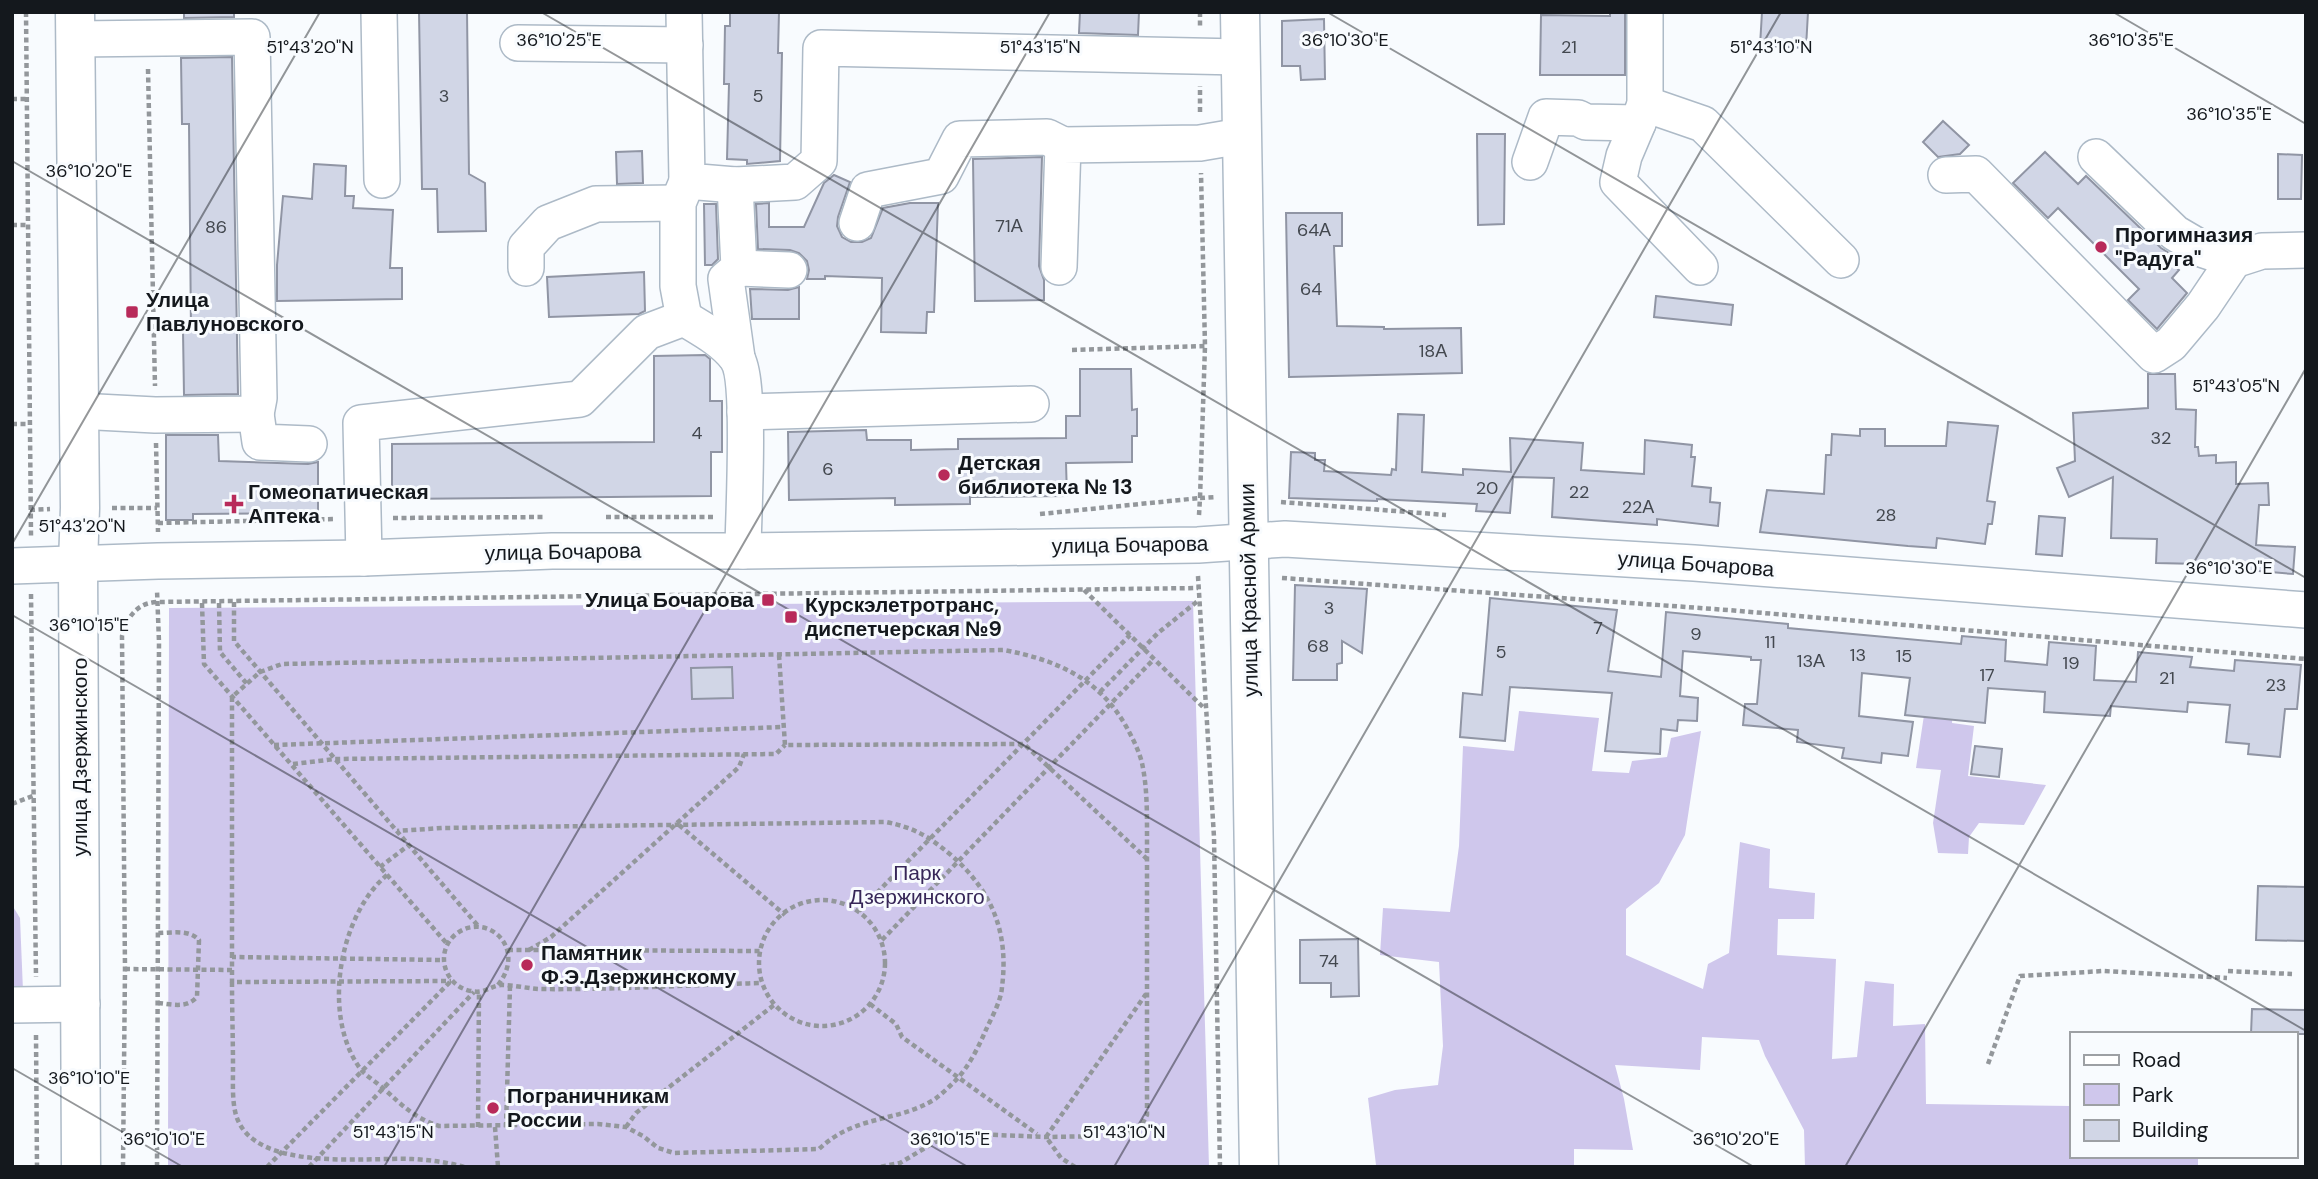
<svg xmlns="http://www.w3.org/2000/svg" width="2318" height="1179" font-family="'DM Sans',sans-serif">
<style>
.green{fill:#cfc7ec}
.building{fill:#d1d6e6;stroke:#9095a4;stroke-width:2}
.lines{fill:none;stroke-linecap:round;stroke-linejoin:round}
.minor-casing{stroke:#adbac7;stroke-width:38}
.major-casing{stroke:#adbac7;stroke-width:41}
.path{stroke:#93979b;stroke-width:4.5;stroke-dasharray:5 3.5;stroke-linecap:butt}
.minor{stroke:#fff;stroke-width:35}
.major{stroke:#fff;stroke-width:38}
.ticks{fill:none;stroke:#14181d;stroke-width:2;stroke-opacity:0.45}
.poi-dot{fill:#b82a5a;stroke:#f8fbfe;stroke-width:2.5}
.labels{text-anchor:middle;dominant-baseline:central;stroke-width:6;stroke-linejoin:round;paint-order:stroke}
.number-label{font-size:18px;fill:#43484f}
.poi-label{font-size:21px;font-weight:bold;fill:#14181d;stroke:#f8fbfe;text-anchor:start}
.street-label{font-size:21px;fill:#14181d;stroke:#f8fbfe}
.park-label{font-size:21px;fill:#372758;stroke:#f8fbfe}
.ticks-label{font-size:18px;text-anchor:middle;fill:#14181d;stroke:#f8fbfe;stroke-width:6;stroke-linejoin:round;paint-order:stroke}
</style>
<rect width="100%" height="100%" fill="#f8fbfe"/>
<g class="green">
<path d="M1193,601L1209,1167H168L169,608Z"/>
<path d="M1928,689L1954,692L1952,723L1974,726L1968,776L2046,785L2024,825L1979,823L1969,837L1968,854L1938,853L1933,823L1941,770L1916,768Z"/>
<path d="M1519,711L1599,718L1592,771L1629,773L1632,761L1667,757L1671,738L1701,731L1685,835L1659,883L1626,909V955L1703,989L1708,964L1729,953L1740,842L1770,849L1769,888L1815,893L1814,919H1778L1777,955L1836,959L1832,1059L1857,1057L1865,981L1894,984L1893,1026L1925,1024L1926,1104L2071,1106V1156H2198V1167H1805L1804,1130L1765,1056L1759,1040L1702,1037L1700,1070L1615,1065L1624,1099L1633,1150L1574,1149V1167L1376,1165L1368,1098L1395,1090L1438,1085L1443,1046L1439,962L1380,955L1383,908L1450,912L1459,846L1463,746L1514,751Z"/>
<path d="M12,905L20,918L23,991L12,990Z"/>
</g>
<g class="building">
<path d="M184,12H234V17L184,18Z"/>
<path d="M419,12H467L469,174L485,183L486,231L438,232L437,189H422Z"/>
<path d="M730,12H779L778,53H782L780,161L747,164V160L727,159L729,84H724L725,26H730Z"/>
<path d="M1080,12H1139L1138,35L1079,33Z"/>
<path d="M1610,12H1625V75H1540L1541,15L1610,16Z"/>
<path d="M1762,12H1808L1806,48L1760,46Z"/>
<path d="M1324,19L1325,79L1301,80L1300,66H1282V21Z"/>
<path d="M232,57L238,394L184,395L183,331H191L189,124H182L181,58Z"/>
<path d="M1943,121L1969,145L1960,154L1938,157L1923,142Z"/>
<path d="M1477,134H1505L1504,224L1478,225Z"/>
<path d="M642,151L643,183L617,184L616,152Z"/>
<path d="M2045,152L2078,184L2086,176L2161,248L2174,256L2169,260L2179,270L2172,278L2187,293L2157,329L2128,300L2139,289L2058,208L2048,218L2013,183Z"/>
<path d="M2278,154L2302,155L2301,199H2278Z"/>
<path d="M1042,157L1039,266L1044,280V300L975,301L973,159Z"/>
<path d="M314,164L346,166L345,196H354L353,208L393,210L390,268H402V299L277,301V265L283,196L312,199Z"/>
<path d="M834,175L850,182L838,217L837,226L842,237L851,242H862L871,238L883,208L910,203H938L934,312H927L926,333L881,332L882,278L825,276V279H807L809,270L807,261L799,253L790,250L758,249L756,204L769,203V227H804L824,183Z"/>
<path d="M704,204H716L718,259L712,265H705Z"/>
<path d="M1286,213H1342V246H1334L1337,326L1384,327V329L1461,328L1462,373L1289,377Z"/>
<path d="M644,272L645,311L639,314L549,317L547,277Z"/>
<path d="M799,287V319H752L750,289L788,290Z"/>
<path d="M1656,296L1733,305L1731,325L1654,317Z"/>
<path d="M705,355L710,359V401H722V452H711V496L392,499V444L654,442V356Z"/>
<path d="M1080,369H1131L1132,410L1137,409V436H1132V462L1066,463L1067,496L970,497V504L895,505V498L789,500L788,432L866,430L867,440H911V450L958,449V439L1066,438V416H1080Z"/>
<path d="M2148,374H2175L2176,409L2196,410L2195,447H2198L2199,456L2216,455V463L2236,462V484L2268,483L2269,505H2259L2256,545L2295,547L2293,574L2200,566V564L2156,563L2157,539L2111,538L2113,477L2069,497L2057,468L2075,461L2073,413L2148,408Z"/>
<path d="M1398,414L1424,415L1422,472L1463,475V469L1511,472L1510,438L1583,443L1581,470L1644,474L1645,440L1692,445L1691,457H1695L1692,486L1711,488L1710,502L1720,503L1718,526L1657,519V525L1552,517L1554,478L1513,477L1510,513L1476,511L1477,504L1377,499V501L1289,498L1291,452L1315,453V460H1325L1324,471L1391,475L1392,469L1396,470Z"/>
<path d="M1948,422L1998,426L1987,501L1995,502L1992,524H1988L1985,544L1937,538L1936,548L1908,546L1760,532L1767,490L1824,494L1826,455H1831L1832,434L1860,436V429H1885V446H1946Z"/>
<path d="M166,435H218L219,461L308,464L318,462V513L193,514V520H166Z"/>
<path d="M2039,516L2065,518L2062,556L2036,554Z"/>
<path d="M1295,585L1367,589L1362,653L1342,641V663L1337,664V680H1293Z"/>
<path d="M1490,598L1617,610L1608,671L1661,677L1666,612L1788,624V628L1961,644L1962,636L2006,640L2005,661L2047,665L2049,642L2096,646L2094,680L2136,682L2138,652L2192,657L2190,667L2234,671L2235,660L2301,665L2297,709H2285L2280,757L2248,754L2249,744L2226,742L2230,705L2188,702L2187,712L2111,706L2110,716L2044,712L2045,692L1988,688L1985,723L1905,715L1910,678L1862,673L1859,716L1913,722L1908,756L1882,753L1881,763L1842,758L1844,748L1797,742L1798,730L1743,725L1745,704H1757L1761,660H1751V657L1683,651L1680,696L1698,698L1697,721L1678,720L1677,731L1661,729L1660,754L1605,751L1612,693L1510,687L1505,741L1460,737L1463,693L1482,695Z"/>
<path d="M732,667L733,698L692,699L691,668Z"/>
<path d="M1975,746L2002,749L1999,777L1971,774Z"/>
<path d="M2258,886L2306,887V941L2256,940Z"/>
<path d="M1358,939L1359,996L1331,997V983H1300V940Z"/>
<path d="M2252,1009L2306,1010V1034H2251Z"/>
</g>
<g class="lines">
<defs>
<g id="minor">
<path d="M379,12L382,180"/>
<path d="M684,12L687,181L735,185L795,182L819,161L821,48L1240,57"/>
<path d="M75,39L252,37L259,398L256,414L155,415L78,411"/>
<path d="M518,43L685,45"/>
<path d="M1645,104L1703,124L1841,260"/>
<path d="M1638,123L1624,156L1618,182L1700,267"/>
<path d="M2096,157L2175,233L2204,250L2234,260"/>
<path d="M1530,162L1546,117L1578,118L1586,122L1638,123L1645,104V12"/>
<path d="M1946,175L1976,174L2154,355L2171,344L2203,306L2234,260L2262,251L2306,250"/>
<path d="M735,185L739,268L726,279L737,358"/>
<path d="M857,223L868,190L941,176L960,139L1047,137L1063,145"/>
<path d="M1059,267L1063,145L1200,143L1241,136"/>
<path d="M526,268V247L548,223L596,204L678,203"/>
<path d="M739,268L789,270"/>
<path d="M684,318L678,286V203L686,184"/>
<path d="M745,412L1031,404"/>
<path d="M256,414L260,442L309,444"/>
<path d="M364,558L361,423L580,399L647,332L684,318C702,329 723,340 736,357C752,378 743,518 743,551"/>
<path d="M12,566L158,561L364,558L552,551H743L1198,545L1285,539L1694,563L2306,610"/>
<path d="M12,1005L82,1004"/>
</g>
<g id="major">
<path d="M75,12L80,508L78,563L81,1167"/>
<path d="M1240,12L1259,1167"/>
</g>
</defs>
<use href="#minor" class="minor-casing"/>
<use href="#major" class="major-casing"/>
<g class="path">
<path d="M26,12L31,536"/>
<path d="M1200,12V28"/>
<path d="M148,69L155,386"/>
<path d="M12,99H27"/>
<path d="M1200,112V86"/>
<path d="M12,225H28"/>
<path d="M1072,350L1205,346"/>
<path d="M12,424H29"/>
<path d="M156,443L158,532"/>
<path d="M1281,502L1446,515"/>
<path d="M112,508H157"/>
<path d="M30,510L50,509"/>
<path d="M1040,514L1200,498L1205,346L1201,173"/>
<path d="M1199,515L1200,498L1216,497"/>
<path d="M606,517H713"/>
<path d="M393,518L545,517"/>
<path d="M158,523L335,519"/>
<path d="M1198,576L1214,837L1220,1167"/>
<path d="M1282,578L1728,610L2306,659"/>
<path d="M1084,590L1205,709"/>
<path d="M31,594L36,977"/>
<path d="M234,602V641L479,927"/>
<path d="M202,603L204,664L448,945"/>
<path d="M219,603L220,652L247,684"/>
<path d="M779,655L785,745L1024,744L1147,859"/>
<path d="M1100,692L1158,633L1199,600"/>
<path d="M274,745L783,727"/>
<path d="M293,764L335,759L776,754L785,745"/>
<path d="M12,804L35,795"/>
<path d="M679,825L785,915"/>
<path d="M380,867L409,845"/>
<path d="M387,875C338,916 321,1019 362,1071C368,1077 376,1082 383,1088C403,1106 413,1117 439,1126L598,1124L626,1127L643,1136L658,1148L674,1153L819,1149C856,1114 897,1123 935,1099C942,1094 949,1087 955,1081C968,1068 978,1048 985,1032C991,1018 1001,1002 1002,987C1009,932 992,891 951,855C928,836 915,828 886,822L442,828L397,831"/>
<circle cx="822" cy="963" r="63"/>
<path d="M859,911L1130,635"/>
<path d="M882,940L1154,659"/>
<path d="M508,950L761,951"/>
<path d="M529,950L551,937L739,767L744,754"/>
<path d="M232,957V697L260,672L282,664L1004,650C1057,660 1100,679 1127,728C1133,739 1139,751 1142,763C1147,786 1147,810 1147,833V1115L1141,1126L1128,1134L1106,1136L1046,1137L973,1134L935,1142L900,1163L879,1167"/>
<path d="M125,969L232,970V957L443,960"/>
<path d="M232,970V982L451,981"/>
<path d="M2228,971L2292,974"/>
<path d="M232,982C232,1011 233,1039 233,1068C233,1083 232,1101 236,1115C253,1173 367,1157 412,1159C430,1160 447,1162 464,1167"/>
<path d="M498,985C528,947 486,911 456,934C434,952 444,986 471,991C485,994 490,986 501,985C513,985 526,988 538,989C612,990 687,985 762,983"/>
<path d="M158,1003C172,1004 186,1009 197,997L199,940C189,929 172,933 158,933"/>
<path d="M870,1004L896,1024L902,1037L1037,1134"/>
<path d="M36,1035L37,1167"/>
<path d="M1988,1064L2020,976L2103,971L2227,978"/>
<path d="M478,1127L479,992"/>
<path d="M495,1127L498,1167"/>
<path d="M506,1127L510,986"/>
<path d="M626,1127L636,1113L774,1005"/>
<path d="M123,1167L125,969L122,636C127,618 136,603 157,602L1198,588"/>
<path d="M157,1167L159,642L157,590"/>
<path d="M267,1167L451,981"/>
<path d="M309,1167L474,992"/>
<path d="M1075,1167L1061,1158L1046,1137L1146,994"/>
</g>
<use href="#minor" class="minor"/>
<use href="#major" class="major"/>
</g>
<path class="ticks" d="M541,12L2306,1031M1327,12L2306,578M2113,12L2306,124M12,161L1754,1167M12,544L320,12M12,615L968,1167M12,1068L183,1167M384,1167L1050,12M1114,1167L1781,12M1845,1167L2306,368"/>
<g class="poi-dot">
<circle cx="2101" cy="247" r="7"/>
<rect x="125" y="305" width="14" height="14" rx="3.5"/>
<circle cx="944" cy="475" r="7"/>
<path d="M230.5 493.5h7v7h7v7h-7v7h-7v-7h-7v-7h7z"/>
<rect x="761" y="593" width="14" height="14" rx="3.5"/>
<rect x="784" y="610" width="14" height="14" rx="3.5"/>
<circle cx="527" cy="965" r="7"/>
<circle cx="493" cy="1108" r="7"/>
</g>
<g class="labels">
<g class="number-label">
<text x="1569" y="47">21</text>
<text x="444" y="96">3</text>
<text x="758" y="96">5</text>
<text x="1009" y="226">71А</text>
<text x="216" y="227">86</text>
<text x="1314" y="230">64А</text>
<text x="1311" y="289">64</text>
<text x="1433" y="351">18А</text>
<text x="697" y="433">4</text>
<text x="2161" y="438">32</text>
<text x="828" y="469">6</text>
<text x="1487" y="488">20</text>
<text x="1579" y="492">22</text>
<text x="1638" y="507">22А</text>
<text x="1886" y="515">28</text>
<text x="1329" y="608">3</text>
<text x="1598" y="628">7</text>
<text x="1696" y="634">9</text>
<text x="1770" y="642">11</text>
<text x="1318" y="646">68</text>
<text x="1501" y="652">5</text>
<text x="1858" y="655">13</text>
<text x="1904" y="656">15</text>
<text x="1811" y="661">13А</text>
<text x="2071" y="663">19</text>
<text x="1987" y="675">17</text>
<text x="2167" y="678">21</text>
<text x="2276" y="685">23</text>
<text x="1329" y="961">74</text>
</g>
<g class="poi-label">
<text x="2115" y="235">Прогимназия<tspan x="2115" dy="24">"Радуга"</tspan></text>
<text x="146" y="300">Улица<tspan x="146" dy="24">Павлуновского</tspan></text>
<text x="958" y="463">Детская<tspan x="958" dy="24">библиотека № 13</tspan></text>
<text x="248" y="492">Гомеопатическая<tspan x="248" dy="24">Аптека</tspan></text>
<text x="754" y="600" text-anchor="end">Улица Бочарова</text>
<text x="805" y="605">Курскэлетротранс,<tspan x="805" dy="24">диспетчерская №9</tspan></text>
<text x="541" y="953">Памятник<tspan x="541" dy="24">Ф.Э.Дзержинскому</tspan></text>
<text x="507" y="1096">Пограничникам<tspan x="507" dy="24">России</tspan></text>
</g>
<g class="street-label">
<text transform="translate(1130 545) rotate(-1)">улица Бочарова</text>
<text transform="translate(563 552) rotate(-1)">улица Бочарова</text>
<text transform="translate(1696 564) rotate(4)">улица Бочарова</text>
<text transform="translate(1249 590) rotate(-91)">улица Красной Армии</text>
<text transform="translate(80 757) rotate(-90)">улица Дзержинского</text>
</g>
<g class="park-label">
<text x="917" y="873">Парк<tspan x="917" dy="24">Дзержинского</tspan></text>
</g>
</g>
<g class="ticks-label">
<text x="559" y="46">36°10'25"E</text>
<text x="1345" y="46">36°10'30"E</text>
<text x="2131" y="46">36°10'35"E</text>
<text x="1040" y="53">51°43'15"N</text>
<text x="1771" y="53">51°43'10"N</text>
<text x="310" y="53">51°43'20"N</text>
<text x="2229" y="120">36°10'35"E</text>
<text x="89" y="177">36°10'20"E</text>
<text x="2236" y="392">51°43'05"N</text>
<text x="82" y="532">51°43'20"N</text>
<text x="2229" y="574">36°10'30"E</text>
<text x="89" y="631">36°10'15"E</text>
<text x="89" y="1084">36°10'10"E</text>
<text x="393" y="1138">51°43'15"N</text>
<text x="1124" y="1138">51°43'10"N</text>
<text x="164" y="1145">36°10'10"E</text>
<text x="950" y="1145">36°10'15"E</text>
<text x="1736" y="1145">36°10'20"E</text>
</g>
<rect width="2318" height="1179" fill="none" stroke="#14181d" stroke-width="28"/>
<rect x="2070" y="1032" width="228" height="126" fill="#f8fbfe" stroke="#9da0a4" stroke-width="2"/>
<rect x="2084" y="1055" width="35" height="10" fill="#ffffff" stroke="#9da0a4" stroke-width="2"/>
<text x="2132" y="1067" font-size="21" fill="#14181d">Road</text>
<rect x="2084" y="1084" width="35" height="21" fill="#cfc7ec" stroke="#9da0a4" stroke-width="2"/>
<text x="2132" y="1102" font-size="21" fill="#14181d">Park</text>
<rect x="2084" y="1120" width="35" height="21" fill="#d1d6e6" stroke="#9da0a4" stroke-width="2"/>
<text x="2132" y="1137" font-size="21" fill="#14181d">Building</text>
</svg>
